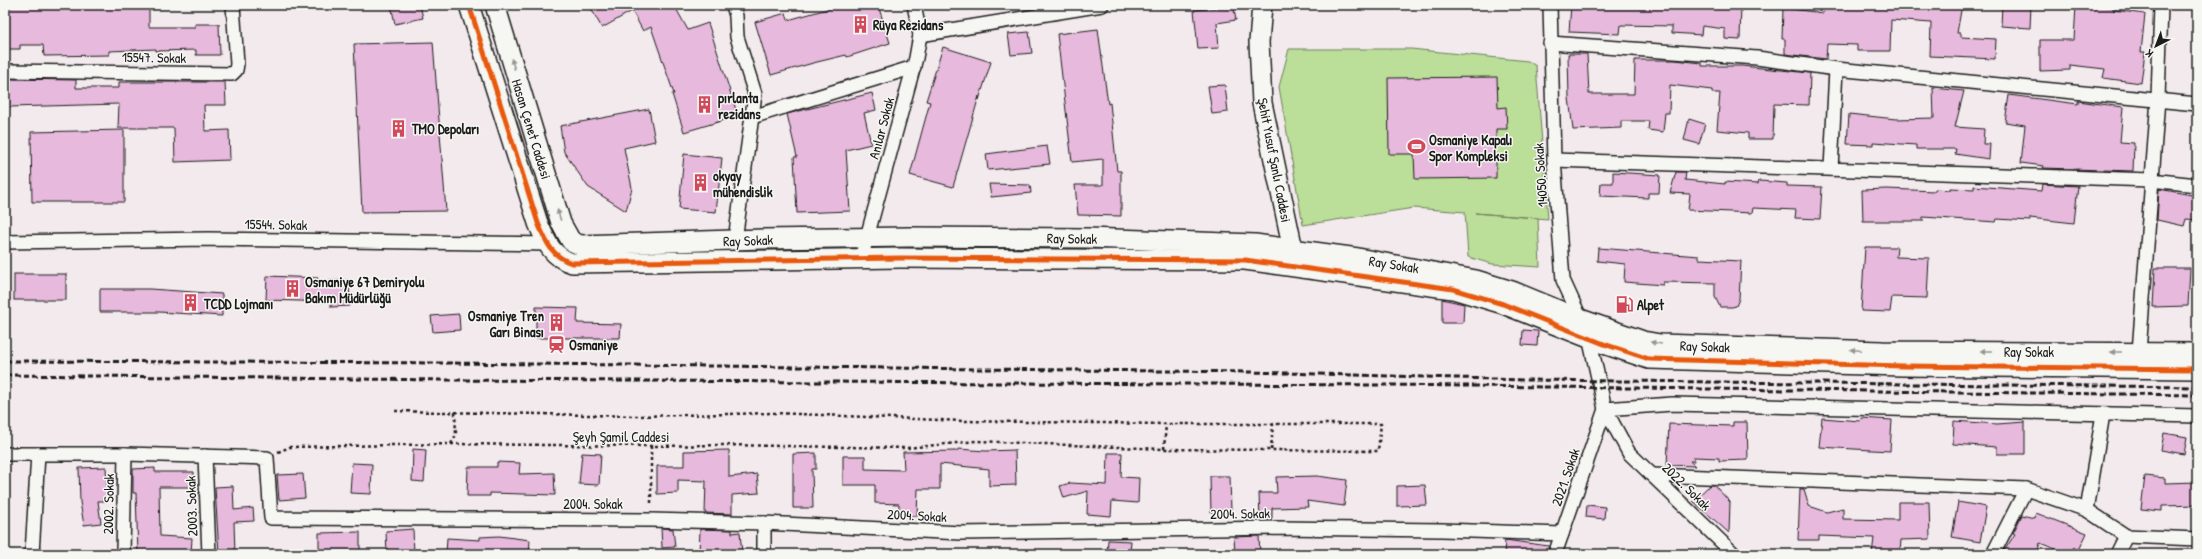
<svg xmlns="http://www.w3.org/2000/svg" width="2202" height="559" font-family="'Patrick Hand',sans-serif">
<style>
.green{fill:#bbde98;stroke:#6c7d5a}
.building{fill:#e7b9dc;stroke:#1c1c1c}
.lines{fill:none;stroke-linecap:round;stroke-linejoin:round}
.street-casing{stroke:#1c1c1c;stroke-width:16}
.secondary-casing{stroke:#1c1c1c;stroke-width:22}
.path{stroke:#1c1c1c;stroke-width:2.5;stroke-dasharray:3 3;stroke-linecap:butt}
.street{stroke:#f6f6f2;stroke-width:13}
.secondary{stroke:#f6f6f2;stroke-width:19}
.rail{stroke:#1c1c1c;stroke-width:3;stroke-dasharray:6 3;stroke-linecap:butt}
.cycleway-casing{stroke:#f6f6f2;stroke-width:8}
.cycleway{stroke:#e8590c;stroke-width:5}
.oneway{fill:#949492}
.labels{text-anchor:middle;dominant-baseline:central;stroke-width:3;stroke-linejoin:round;paint-order:stroke}
.poi-label{font-size:14px;font-weight:bold;fill:#1c1c1c;stroke:#f6f6f2;text-anchor:start}
.street-label{font-size:14px;fill:#1c1c1c;stroke:#f6f6f2}
</style>
<rect width="100%" height="100%" fill="#f3eaee"/>
<filter id="ink" filterUnits="userSpaceOnUse"><feTurbulence type="fractalNoise" baseFrequency=".025" numOctaves="2"/><feDisplacementMap in="SourceGraphic" scale="8" xChannelSelector="R" yChannelSelector="G"/><feConvolveMatrix kernelMatrix="1 2 1 2 8 2 1 2 1" color-interpolation-filters="sRGB"/></filter>
<g filter="url(#ink)">
<path class="green" d="M1289,49H1411L1528,61L1536,66L1548,219L1475,213L1538,218L1540,267L1492,264L1468,257L1465,212L1414,208L1303,225L1279,87Z"/>
<g class="building">
<path d="M5,5H149V27H195V24H219L220,55H196V50L156,51V49L109,51V55L44,56L43,45H20V49H5Z"/>
<path d="M391,5H420L423,18L395,24Z"/>
<path d="M589,5H674L688,30L708,23L738,116L684,132L672,94H674L651,27L643,31L632,11L602,28Z"/>
<path d="M830,5H878L890,43L847,57L846,55L813,63L771,75L755,22L786,13L788,20L831,8Z"/>
<path d="M1218,5H1233L1236,20L1217,23L1219,48L1198,49L1194,10L1219,8Z"/>
<path d="M1571,5L1597,8L1598,5H1664V7L1689,9V5H1741L1740,40L1725,39V29L1702,26L1701,35L1672,33V26L1621,25L1620,34L1569,32Z"/>
<path d="M1824,5H1962L1957,33H1961V37L1996,39L1995,59L1930,56L1931,23L1891,20L1890,51H1857V45L1827,44L1826,59L1785,54V39H1782L1783,8L1823,13Z"/>
<path d="M2002,5H2031L2030,28L2001,26Z"/>
<path d="M2076,5L2113,7V10L2145,14L2141,52H2145L2141,83L2103,78L2105,69L2070,65V70L2040,71V40H2074Z"/>
<path d="M1098,29L1108,104L1110,103L1117,171H1121V216L1078,215L1075,185H1103V159L1072,162L1057,34Z"/>
<path d="M1029,32L1032,53L1011,55L1008,34Z"/>
<path d="M433,42L446,211L362,212L354,44Z"/>
<path d="M943,47L991,62L979,100V96L953,187L910,175L930,102L926,101Z"/>
<path d="M1568,54H1587L1589,94H1634L1635,60H1675L1702,63V66H1742L1810,73L1809,105L1774,104L1773,139H1748V133L1717,130L1720,93H1712V90L1670,85L1669,113H1665L1663,132L1648,130L1649,121H1621V128L1573,130L1569,98Z"/>
<path d="M1497,77L1498,108L1506,107L1507,129H1496V178L1415,179L1414,154H1389L1388,78Z"/>
<path d="M9,79L76,80V88H119V82H225L226,105H204L205,131L229,130L230,160L175,162L174,128H118L119,104L9,107Z"/>
<path d="M1225,85L1228,112L1212,114L1208,86Z"/>
<path d="M1933,88L1964,91L1955,127L1984,129L1983,144H1990L1989,159L1955,154L1956,149H1916V145L1873,142V145L1847,144L1849,114L1896,119L1934,118Z"/>
<path d="M872,93L876,110L864,113L871,144L846,150L850,211L797,213L794,157H797L787,114Z"/>
<path d="M2009,95L2078,104V101L2123,107L2120,142L2134,143L2133,171L2043,168L2044,166L2021,163L2025,125L2005,122Z"/>
<path d="M649,109L655,141L624,148L632,188L626,211L588,187L564,152L560,126Z"/>
<path d="M1689,119L1705,124L1699,144L1684,140Z"/>
<path d="M124,130V202H32L31,132Z"/>
<path d="M1047,146L1050,164L988,170L986,154Z"/>
<path d="M684,154L722,158L716,212L679,209Z"/>
<path d="M1613,172L1660,175L1659,193H1648V198L1600,196L1601,183H1613Z"/>
<path d="M1676,172H1686L1685,180L1725,184V182L1758,184L1759,181L1787,183V186L1822,187L1820,219L1795,218L1796,210L1753,208L1752,213L1688,210L1690,194L1670,193Z"/>
<path d="M989,184L1030,185L1031,193L991,197Z"/>
<path d="M2042,184L2078,186L2074,223L2030,218V221L1997,219L1996,222L1923,217V221H1863L1862,190L1887,189L1935,191V189L1950,190V188L1974,189V186L2041,191Z"/>
<path d="M2159,189L2197,196V220L2186,219L2184,226L2157,220Z"/>
<path d="M1865,247H1897L1896,257L1929,258L1927,298L1892,297L1890,312L1861,311Z"/>
<path d="M1598,248L1699,256V259L1741,261L1739,299L1736,306L1732,307H1720L1715,297V283L1663,282V285L1624,282L1625,264L1597,261Z"/>
<path d="M2155,268H2190L2188,306L2153,307Z"/>
<rect x="14" y="274" width="52" height="26"/>
<path d="M267,276L318,278V281L349,280L350,306L331,307V302L266,300Z"/>
<path d="M100,289H150L222,294V316L159,312H100Z"/>
<path d="M1442,299L1464,304L1463,323H1442Z"/>
<path d="M536,307L578,308L577,323L621,324L620,338H536Z"/>
<path d="M459,314L460,330L433,332L431,316Z"/>
<path d="M1523,330L1538,331L1537,346L1522,345Z"/>
<path d="M1822,418L1860,421L1861,418L1892,420L1890,451L1819,447Z"/>
<path d="M1954,421L1997,424L2025,422V454H1997V447L1953,444Z"/>
<path d="M1733,422H1747L1748,460L1719,461V458L1694,457V461H1690L1695,466L1667,465L1669,424L1733,426Z"/>
<path d="M2164,433L2187,437L2184,454L2161,450Z"/>
<path d="M413,449L426,450L424,482L412,481Z"/>
<path d="M958,449L986,451L1015,450L1016,485L989,486V469L940,464V489H918L917,516H899V504L875,503V485H843V456H865V469L904,470L903,452L957,451Z"/>
<path d="M729,450V477L757,474L759,493L732,495V514L705,513L706,481L678,480V493L657,494V466H684V451Z"/>
<path d="M582,453L601,454L599,485L579,484Z"/>
<path d="M816,453V469H812L813,508H793V454Z"/>
<path d="M1108,453H1122L1121,477L1139,478L1138,503L1112,501L1111,516L1087,514L1088,491L1064,498L1060,486L1070,483L1107,485Z"/>
<path d="M497,462L520,463L519,474L554,473L555,495L490,493V496H467L468,467H497Z"/>
<path d="M352,463L372,464L371,494L350,493Z"/>
<path d="M106,467L108,501H98L101,523L84,525L80,502L79,468Z"/>
<path d="M155,468V472H194V487H159L160,536L192,538L191,554H138L136,493H133V469Z"/>
<path d="M303,474L305,498L279,500L277,475Z"/>
<path d="M1210,476H1230L1231,512H1211Z"/>
<path d="M1317,476L1347,480L1344,506L1307,501L1308,507L1272,508V518H1260L1259,493H1277L1276,477Z"/>
<path d="M2145,476L2165,478V483L2197,482V505L2162,506V511L2141,509Z"/>
<path d="M1425,485L1427,505L1397,506V486Z"/>
<path d="M1710,485H1714L1730,502L1729,533L1693,501Z"/>
<path d="M233,486L234,510L253,508L254,521L234,522L235,554H219L215,487Z"/>
<path d="M1800,489H1804L1809,506L1827,512L1843,508V519L1898,520V502H1929L1930,539L1901,540L1900,554H1872L1874,538L1819,536V540H1798Z"/>
<path d="M1958,502L1986,507L1980,542L1952,537Z"/>
<path d="M1587,505L1605,507L1604,519L1586,517Z"/>
<path d="M2036,513L2087,533L2079,550L2074,547L2068,554L2040,543L2037,554H2002L2015,534L2013,533L2022,515L2034,518Z"/>
<path d="M661,528L673,529L675,547L662,548Z"/>
<path d="M413,529L414,554H387L386,531Z"/>
<path d="M700,529L732,530V533L740,532L742,554H699Z"/>
<path d="M360,532V554H319V533Z"/>
<path d="M499,536L530,540L529,554H446L447,538L480,540V537Z"/>
<path d="M1259,536L1260,554H1235L1234,537Z"/>
<path d="M1108,540L1131,541L1130,554H1107Z"/>
<path d="M1505,540L1549,546L1547,554H1504Z"/>
</g>
<g class="lines">
<defs>
<g id="street">
<path d="M733,5L736,16L737,37L755,94L735,240"/>
<path d="M1550,5L1554,160L1563,280L1589,337L1605,409L1629,453L1734,554"/>
<path d="M920,35L1102,5"/>
<path d="M1550,43L1757,58L1836,69L2197,104"/>
<path d="M5,71L232,74L236,70L237,64L233,5"/>
<path d="M752,117L914,67"/>
<path d="M1554,160L2151,180L2197,185"/>
<path d="M1831,169L1836,69"/>
<path d="M5,242L208,239L547,244"/>
<path d="M861,259L916,58L920,35L914,5"/>
<path d="M2139,352L2158,99L2161,5"/>
<path d="M1605,409L1672,404L2197,416"/>
<path d="M5,454H125L267,458L271,518L651,520L764,523L961,533L1278,528L1442,530L1562,534"/>
<path d="M205,456L209,554"/>
<path d="M1652,475L2026,489L2087,510L2126,536L2197,539"/>
<path d="M2087,510L2103,414"/>
<path d="M764,523V554"/>
<path d="M32,554L38,454"/>
<path d="M123,554L125,454"/>
<path d="M1555,554L1605,409"/>
<path d="M1993,554L2026,489"/>
<path d="M2117,554L2126,536"/>
</g>
<g id="secondary">
<path d="M469,5L538,223C546,242 552,257 572,263L900,258L1245,260L1453,289L1503,304L1604,344L1649,359L1903,366L2197,369"/>
<path d="M495,5L561,223L571,241L580,245L763,239L909,237L1087,238L1255,244L1358,258L1476,280L1512,291L1580,319L1643,341L1660,344L1882,351L2197,353"/>
<path d="M1262,5L1259,42L1262,103L1295,259"/>
</g>
</defs>
<use href="#street" class="street-casing"/>
<use href="#secondary" class="secondary-casing"/>
<g class="path">
<path d="M451,444L456,435L455,412"/>
<path d="M651,446V506"/>
<path d="M1164,449L1166,424"/>
<path d="M1271,450L1273,424"/>
<path d="M278,452L290,447L451,444L651,446L722,445L907,448L976,441L1164,449L1378,451L1381,424H1166L963,421L774,413L636,416L394,411"/>
</g>
<use href="#street" class="street"/>
<use href="#secondary" class="secondary"/>
<g class="rail">
<path d="M5,361L447,363L1251,372L1526,380L2197,387"/>
<path d="M5,375L448,380L1387,385L2197,395"/>
</g>
<defs>
<path id="cycleway" d="M469,5L538,223C546,242 552,257 572,263L900,258L1245,260L1453,289L1503,304L1604,344L1649,359L1903,366L2197,369"/>
</defs>
<use href="#cycleway" class="cycleway-casing"/>
<use href="#cycleway" class="cycleway"/>
</g>
<defs><path id="oneway-solid" d="M-6-.8H1V-3.2L6.5 0L1 3.2V.8H-6Z"/></defs>
<g class="oneway">
<use href="#oneway-solid" transform="translate(513 64) rotate(-107)"/>
<use href="#oneway-solid" transform="translate(559 215) rotate(-107)"/>
<use href="#oneway-solid" transform="translate(1656 343) rotate(-170)"/>
<use href="#oneway-solid" transform="translate(1856 350) rotate(-178)"/>
<use href="#oneway-solid" transform="translate(1986 351) rotate(-180)"/>
<use href="#oneway-solid" transform="translate(2116 352) rotate(-180)"/>
</g>
</g>
<defs>
<symbol id="building-bare" viewBox="-9 -9 18 18"><path d="M-4-6H4V6H1V3H-1V6H-4ZM-2.5-4.3h1.7v1.8h-1.7ZM.8-4.3h1.7v1.8H.8ZM-2.5-1h1.7V.8h-1.7ZM.8-1h1.7V.8H.8Z" fill="#d1495b" stroke="#f6f6f2" stroke-width="2.5" paint-order="stroke"/></symbol>
<symbol id="stadium-bare" viewBox="-9 -9 18 18"><path d="M0-5a6.5 5 0 1 0 0 10a6.5 5 0 1 0 0-10ZM-3.5-1.8h7v3.6h-7Z" fill="#d1495b" stroke="#f6f6f2" stroke-width="2.5" paint-order="stroke"/></symbol>
<symbol id="fuel-bare" viewBox="-9 -9 18 18"><path d="M-5.5-6h7V0h2V4h1.3V-2.5L3-4.5l.8-.8L6-3V5H2.5V1h-1V6h-7ZM-4.2-4.7v3.2H.2V-4.7Z" fill="#d1495b" stroke="#f6f6f2" stroke-width="2.5" paint-order="stroke"/></symbol>
<symbol id="station-bare" viewBox="-9 -9 18 18"><path d="M-3-6H3Q5-6 5-4V2Q5 4 3 4L4.5 6H3L1.5 4h-3L-3 6H-4.5L-3 4Q-5 4-5 2V-4Q-5-6-3-6ZM-3.5-4v3h7v-3ZM-3.5 1v1.5H-2V1ZM2 1v1.5H3.5V1Z" fill="#d1495b" stroke="#f6f6f2" stroke-width="2.5" paint-order="stroke"/></symbol>
</defs>
<g fill-rule="evenodd">
<use href="#building-bare" x="848" y="12" width="25" height="25"/>
<use href="#building-bare" x="692" y="92" width="25" height="25"/>
<use href="#building-bare" x="386" y="116" width="25" height="25"/>
<use href="#stadium-bare" x="1404" y="134" width="25" height="25"/>
<use href="#building-bare" x="688" y="170" width="25" height="25"/>
<use href="#building-bare" x="280" y="276" width="25" height="25"/>
<use href="#building-bare" x="178" y="290" width="25" height="25"/>
<use href="#fuel-bare" x="1612" y="292" width="25" height="25"/>
<use href="#building-bare" x="544" y="310" width="25" height="25"/>
<use href="#station-bare" x="544" y="332" width="25" height="25"/>
</g>
<g class="labels">
<g class="poi-label">
<text x="873" y="24">Rüya Rezidans</text>
<text x="718" y="97">pırlanta<tspan x="718" dy="16">rezidans</tspan></text>
<text x="412" y="128">TMO Depoları</text>
<text x="1429" y="139">Osmaniye Kapalı<tspan x="1429" dy="16">Spor Kompleksi</tspan></text>
<text x="713" y="175">okyay<tspan x="713" dy="16">mühendislik</tspan></text>
<text x="305" y="281">Osmaniye 67 Demiryolu<tspan x="305" dy="16">Bakım Müdürlüğü</tspan></text>
<text x="204" y="303">TCDD Lojmanı</text>
<text x="1637" y="304">Alpet</text>
<text x="544" y="315" text-anchor="end">Osmaniye Tren<tspan x="544" dy="16">Garı Binası</tspan></text>
<text x="569" y="344">Osmaniye</text>
</g>
<g class="street-label">
<text transform="translate(154 57) rotate(1)">15547. Sokak</text>
<text transform="translate(881 128) rotate(-75)">Anılar Sokak</text>
<text transform="translate(532 129) rotate(73)">Hasan Çenet Caddesi</text>
<text transform="translate(1275 160) rotate(79)">Şehit Yusuf Şanlı Caddesi</text>
<text transform="translate(1540 175) rotate(-94)">14050. Sokak</text>
<text transform="translate(276 224) rotate(1)">15544. Sokak</text>
<text transform="translate(1072 238) rotate(1)">Ray Sokak</text>
<text transform="translate(748 240) rotate(-2)">Ray Sokak</text>
<text transform="translate(1394 264) rotate(9)">Ray Sokak</text>
<text transform="translate(1705 346) rotate(2)">Ray Sokak</text>
<text x="2029" y="351">Ray Sokak</text>
<text x="621" y="436">Şeyh Şamil Caddesi</text>
<text transform="translate(1565 477) rotate(-71)">2021. Sokak</text>
<text transform="translate(1687 486) rotate(44)">2022. Sokak</text>
<text x="593" y="503">2004. Sokak</text>
<text transform="translate(108 504) rotate(-89)">2002. Sokak</text>
<text transform="translate(191 506) rotate(-92)">2003. Sokak</text>
<text transform="translate(1240 513) rotate(-1)">2004. Sokak</text>
<text transform="translate(917 515) rotate(3)">2004. Sokak</text>
</g>
</g>
<rect width="2202" height="559" fill="none" stroke="#f6f6f2" stroke-width="20"/>
<rect x="10" y="10" width="2182" height="539" fill="none" stroke="#1c1c1c" stroke-width="1.5" filter="url(#ink)"/>
<g transform="translate(2156 46) rotate(222)" stroke="#f6f6f2" stroke-width="3" paint-order="stroke">
<path d="M0-3L7 15L0 10L-7 15Z" fill="#1c1c1c"/>
<text y="-6" font-size="11" font-weight="bold" text-anchor="middle" fill="#1c1c1c">K</text>
</g>
</svg>
